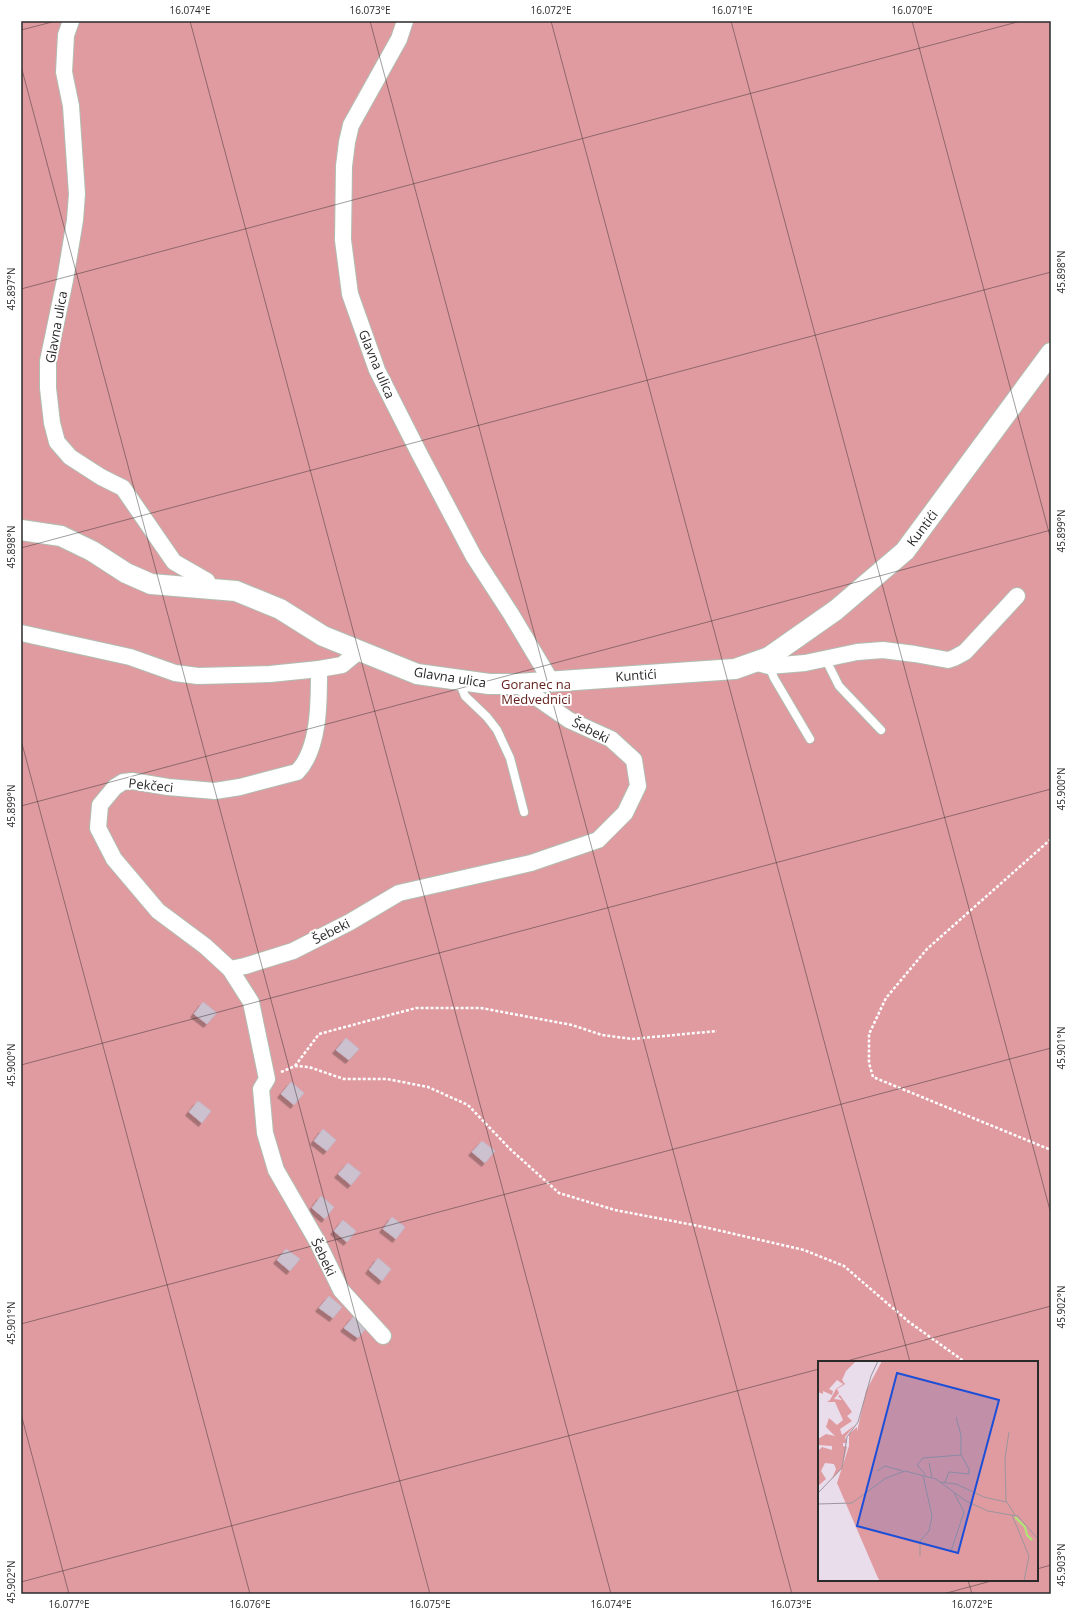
<svg xmlns="http://www.w3.org/2000/svg" width="1072" height="1615" font-family="'Open Sans',sans-serif">
<style>
.green{fill:#e09ba0;fill-rule:evenodd}
.building{fill:#ccc1ce;stroke:#c5b6c7;filter:url(#shadow)}
.lines{fill:none;stroke-linecap:round;stroke-linejoin:round}
.service-casing{stroke:#b0bdb1;stroke-width:10}
.minor-casing{stroke:#b0bdb1;stroke-width:18}
.tertiary-casing{stroke:#b0bdb1;stroke-width:22}
.path{stroke:#fff;stroke-width:2.5;stroke-dasharray:3 2;stroke-linecap:butt}
.service{stroke:#fff;stroke-width:8}
.minor{stroke:#fff;stroke-width:16}
.tertiary{stroke:#fff;stroke-width:20}
.ticks{fill:none;stroke:#2a2a2a;stroke-width:1;stroke-opacity:0.45}
.labels{text-anchor:middle;dominant-baseline:central;stroke-width:4;stroke-linejoin:round;paint-order:stroke}
.street-label{font-size:13px;fill:#2a2a2a;stroke:#fff}
.park-label{font-size:13px;fill:#64211d;stroke:#fff}
.inset-river{fill:none;stroke:#abe973;stroke-width:2}
.inset-road{fill:none;stroke:#9d959e;stroke-width:1}
.view{fill:#1d4ed8;fill-opacity:0.15;stroke:#1d4ed8;stroke-width:2}
.inset-edge{fill:none;stroke:#2a2a2a;stroke-width:2}
.neatline{fill:none;stroke:#2a2a2a;stroke-width:1.5}
.ticks-label{font-size:10px;text-anchor:middle;fill:#2a2a2a}
</style>
<defs>
<filter id="shadow"><feDropShadow dx="-3.5" dy="3.5" stdDeviation="0" flood-color="#0004"/></filter>
</defs>
<rect width="100%" height="100%" fill="#e9dceb"/>
<path class="green" d="M21,21H1051V1594H21ZM819,1362H1037V1580H819Z"/>
<g class="building">
<path d="M203,1002L217,1013L207,1024L194,1014Z"/>
<path d="M346,1038L359,1049L349,1060L336,1050Z"/>
<path d="M291,1082L304,1093L294,1105L281,1094Z"/>
<path d="M198,1101L211,1111L202,1123L189,1112Z"/>
<path d="M323,1129L336,1140L327,1151L314,1141Z"/>
<path d="M482,1141L495,1151L485,1163L472,1152Z"/>
<path d="M348,1163L361,1173L351,1185L338,1174Z"/>
<path d="M321,1196L334,1207L325,1219L312,1208Z"/>
<path d="M392,1217L405,1227L396,1239L383,1229Z"/>
<path d="M343,1220L356,1231L347,1242L334,1231Z"/>
<path d="M286,1249L300,1259L290,1271L277,1260Z"/>
<path d="M378,1258L391,1269L382,1281L369,1270Z"/>
<path d="M329,1296L342,1307L333,1318L319,1308Z"/>
<path d="M354,1316L367,1327L358,1338L344,1328Z"/>
</g>
<g class="lines">
<defs>
<g id="service">
<path d="M825,658L839,686L881,730"/>
<path d="M769,666L774,678L810,739"/>
<path d="M459,681L465,696L487,717L497,730L510,758L524,812"/>
</g>
<g id="minor">
<path d="M71,21L66,35L64,72L71,106L77,194L75,220L65,280L48,361V388L52,423L57,442L70,457L101,477L123,488L174,562L207,581L209,588"/>
<path d="M405,21L399,39L351,125L347,142L344,166L343,240L350,294L377,370L419,453L474,557L511,614L551,681"/>
<path d="M21,633L130,657L175,673L198,676L270,674L319,669L342,665L359,651"/>
<path d="M754,662L769,666L805,663L857,652L883,650L915,654L948,660L954,658L965,652L1017,596"/>
<path d="M230,969L205,946L158,911L114,859L98,828L100,805L115,787L123,782L132,781L168,787L215,791L240,787L297,772C320,749 319,699 319,669"/>
<path d="M383,1336L341,1290L317,1241L276,1170L265,1133L261,1089L267,1079L251,1002L230,969L245,966L293,951L350,922L399,893L531,863L598,840L625,813L638,786L634,760L611,739L569,720L517,684"/>
</g>
<path id="tertiary" d="M21,530L61,536L92,551L126,573L151,584L236,591L280,609L323,636L417,674L489,684H517L735,669L769,657L836,610L905,551L1051,353"/>
</defs>
<use href="#service" class="service-casing"/>
<use href="#minor" class="minor-casing"/>
<use href="#tertiary" class="tertiary-casing"/>
<g class="path">
<path d="M1051,839L927,949L886,998L869,1034V1063L873,1077L1051,1150"/>
<path d="M295,1066L319,1034L416,1008H481L572,1025L602,1035L632,1039L717,1031"/>
<path d="M281,1072L295,1066L309,1067L344,1079H387L428,1087L468,1105L510,1149L559,1193L615,1210L704,1227L804,1250L844,1266L909,1322L965,1362"/>
</g>
<use href="#service" class="service"/>
<use href="#minor" class="minor"/>
<use href="#tertiary" class="tertiary"/>
</g>
<path class="ticks" d="M190,21L611,1594M370,21L792,1594M551,21L910,1362M731,21L1051,1214M912,21L1051,540M21,30L56,21M21,66L430,1594M21,289L1021,21M21,548L1051,272M21,740L250,1594M21,806L1051,530M21,1065L1051,789M21,1324L1051,1048M843,1362L1051,1306M21,1414L69,1594M1037,1569L1051,1565M968,1580L972,1594M21,1582L819,1369M943,1594L995,1580"/>
<g class="labels">
<g class="street-label">
<text transform="translate(56 327) rotate(-80)">Glavna ulica</text>
<text transform="translate(377 364) rotate(67)">Glavna ulica</text>
<text transform="translate(922 528) rotate(-53)">Kuntići</text>
<text transform="translate(636 675) rotate(-4)">Kuntići</text>
<text transform="translate(450 677) rotate(9)">Glavna ulica</text>
<text transform="translate(591 730) rotate(27)">Šebeki</text>
<text transform="translate(151 785) rotate(6)">Pekčeci</text>
<text transform="translate(331 931) rotate(-27)">Šebeki</text>
<text transform="translate(324 1257) rotate(64)">Šebeki</text>
</g>
<g class="park-label">
<text x="536" y="684">Goranec na<tspan x="536" dy="15">Medvednici</tspan></text>
</g>
</g>
<g transform="translate(818 1361)">
<rect width="220" height="220" fill="#e9dceb"/>
<path d="M0,0H38L28,10L24,19L27,23L19,28L21,32L16,38L24,39L20,35L22,34L34,51L29,55L34,60L22,68L24,74L37,64L27,76L29,82H25V85L29,86L24,107L14,118L18,108L16,103L7,102L3,110L8,118L0,125V90L4,86L14,89V85L0,84V78L8,73L17,75L8,66L11,57L19,64L25,59L17,41H9L12,39L18,28L25,23L19,19L11,28L15,30L14,34L5,30V33L0,31ZM64,0H220V220H62L60,217L19,122L31,85V73L39,66V71L48,30Z" fill="#e09ba0"/>
<path class="inset-river" d="M197,156L207,166L209,174L214,179"/>
<path class="inset-road" d="M191,71L187,97L188,140L197,154M111,102L114,116M59,110L67,105L85,110M108,114L99,104L105,97L143,94V74L138,56M122,121L138,123L166,136L188,141M127,121L131,111L151,113V108L143,94M0,132L24,107L29,76L40,61L53,15L60,0M0,143L34,142L68,117L87,110L118,118L148,140L170,150L199,155M194,154L211,195L206,220M199,154L220,178M133,190L146,151L136,132M102,195V180L111,170L114,155L105,114"/>
<path class="view" d="M79,12L181,39L140,192L39,165Z"/>
<rect width="220" height="220" class="inset-edge"/>
</g>
<rect width="1072" height="1615" fill="none" stroke="#ffffff" stroke-width="44"/>
<rect x="22" y="22" width="1028" height="1571" class="neatline"/>
<g class="ticks-label">
<text x="190" y="14">16.074°E</text>
<text x="370" y="14">16.073°E</text>
<text x="551" y="14">16.072°E</text>
<text x="732" y="14">16.071°E</text>
<text x="912" y="14">16.070°E</text>
<text transform="translate(1061 272) rotate(-90)" y="4">45.898°N</text>
<text transform="translate(11 289) rotate(-90)" y="4">45.897°N</text>
<text transform="translate(1061 531) rotate(-90)" y="4">45.899°N</text>
<text transform="translate(11 547) rotate(-90)" y="4">45.898°N</text>
<text transform="translate(1061 789) rotate(-90)" y="4">45.900°N</text>
<text transform="translate(11 806) rotate(-90)" y="4">45.899°N</text>
<text transform="translate(1061 1048) rotate(-90)" y="4">45.901°N</text>
<text transform="translate(11 1065) rotate(-90)" y="4">45.900°N</text>
<text transform="translate(1061 1307) rotate(-90)" y="4">45.902°N</text>
<text transform="translate(11 1323) rotate(-90)" y="4">45.901°N</text>
<text transform="translate(1061 1565) rotate(-90)" y="4">45.903°N</text>
<text transform="translate(11 1582) rotate(-90)" y="4">45.902°N</text>
<text x="69" y="1608">16.077°E</text>
<text x="250" y="1608">16.076°E</text>
<text x="430" y="1608">16.075°E</text>
<text x="611" y="1608">16.074°E</text>
<text x="791" y="1608">16.073°E</text>
<text x="972" y="1608">16.072°E</text>
</g>
</svg>
